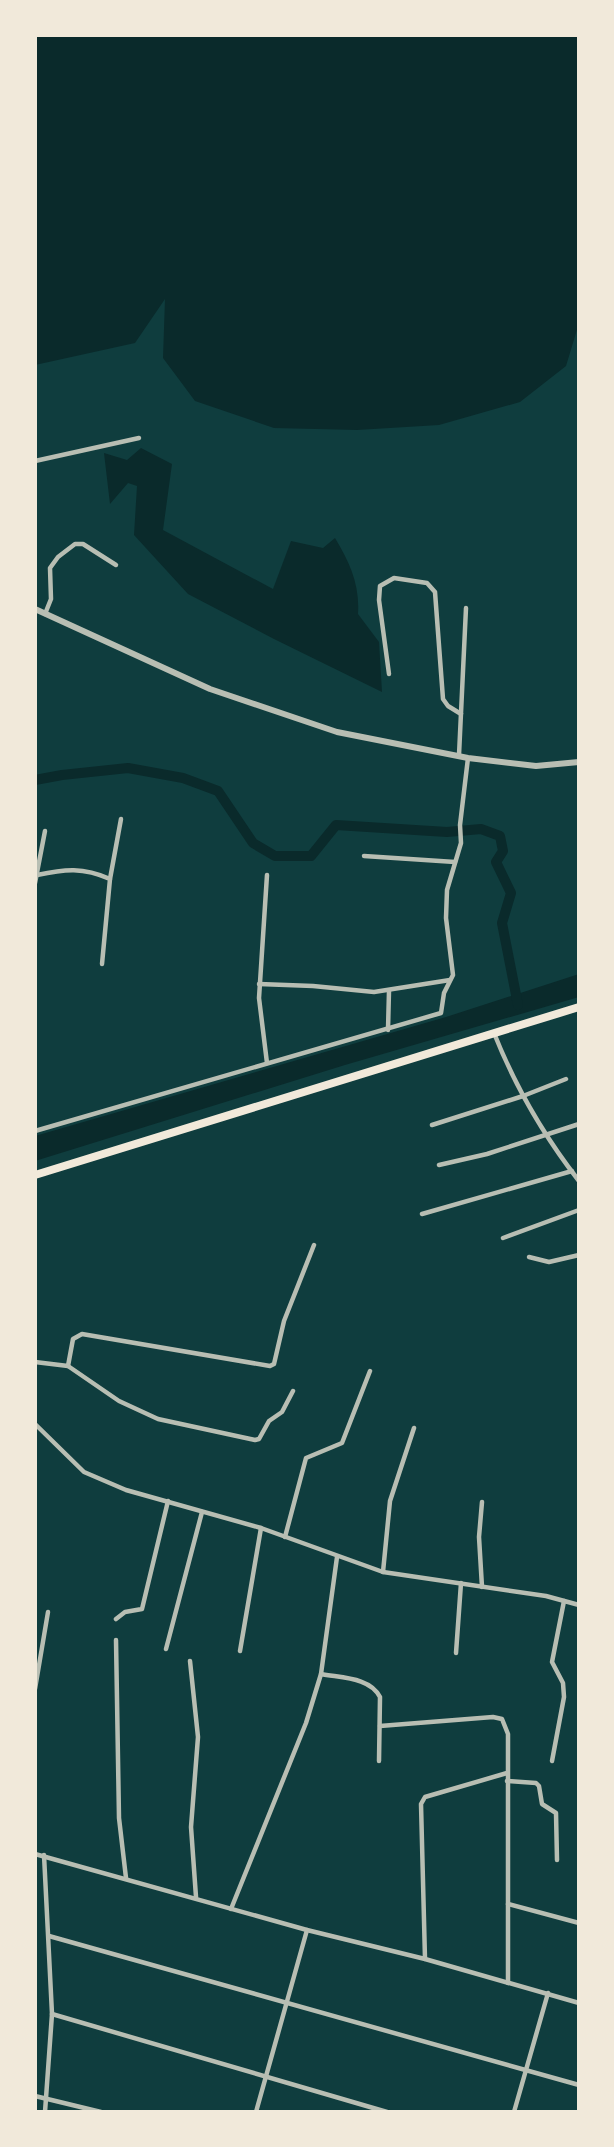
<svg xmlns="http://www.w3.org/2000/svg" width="614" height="2147" font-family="Literata,serif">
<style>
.water{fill:#0a2a2b}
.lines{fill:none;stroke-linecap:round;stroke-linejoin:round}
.canal{stroke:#0a2a2b;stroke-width:10}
.minor{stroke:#b8beb3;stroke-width:4.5}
.tertiary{stroke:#b8beb3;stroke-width:6}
.primary{stroke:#f1e9da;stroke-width:8}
</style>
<rect width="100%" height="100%" fill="#0f3d3e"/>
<g class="water">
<path d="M35,35H579V323L566,366L520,402L439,425L357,430L274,428L195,401L163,358L165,299L135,343L35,365Z"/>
<path d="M141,448L172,464L163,530L273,589L291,541L323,548L335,538C350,563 360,585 358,614L379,642L382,692L274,639L188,594L134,535L137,486L128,483L110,504L104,453L127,460Z"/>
<path d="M579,974V997L345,1065L35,1161V1136L446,1017Z"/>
</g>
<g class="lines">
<path class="canal" d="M35,780L62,775L128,768L183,778L218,791L253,843L275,856H311L336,825L447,832L481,829L500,836L503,851L496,862L511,893L502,923L518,1005"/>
<g class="minor">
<path d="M35,461L139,438"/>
<path d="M45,614L51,599L50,568L58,557L75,544H83L116,565"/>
<path d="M389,674L379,600L380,586L394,578L427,583L435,592L443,699L448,706L461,714"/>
<path d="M459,755L466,608"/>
<path d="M364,856L455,862"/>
<path d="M37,875C65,869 83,867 110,879L102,964"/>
<path d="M110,879L121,819"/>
<path d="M35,883L45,831"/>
<path d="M259,984L313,986L374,992L450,980"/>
<path d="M388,1030L389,991"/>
<path d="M494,1033C515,1086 544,1136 579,1181"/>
<path d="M267,1063L259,998L267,875"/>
<path d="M432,1125L523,1096L566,1079"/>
<path d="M35,1131L441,1013L444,993L453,975L446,918L447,890L461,843L460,825L468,758"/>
<path d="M439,1165L487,1154L579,1124"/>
<path d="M422,1214L572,1171"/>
<path d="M503,1238L579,1210"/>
<path d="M529,1257L549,1262L579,1255"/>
<path d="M35,1362L68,1366L119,1401L158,1419L255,1440L259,1439L269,1421L282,1412L293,1391"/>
<path d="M68,1366L73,1339L82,1334L270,1366L274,1364L284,1321L314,1245"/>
<path d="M35,1424L84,1472L126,1490L261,1528L383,1572L546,1596L579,1605"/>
<path d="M285,1537L306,1458L342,1443L370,1371"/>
<path d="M383,1572L390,1501L414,1428"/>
<path d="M482,1587L479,1537L482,1502"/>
<path d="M116,1619L125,1612L142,1609L168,1501"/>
<path d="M116,1640L119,1818L126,1878"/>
<path d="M166,1649L202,1512"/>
<path d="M240,1651L261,1528"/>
<path d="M456,1653L461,1583"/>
<path d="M190,1661L198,1737L191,1827L196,1897"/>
<path d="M321,1674C341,1678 370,1677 380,1697L379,1761"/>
<path d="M35,1689L48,1612"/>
<path d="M380,1726L493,1717L502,1719L508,1734V1983"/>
<path d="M552,1761L564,1697L563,1683L552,1662L564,1601"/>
<path d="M507,1781L536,1783L539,1786L542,1804L556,1813L557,1860"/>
<path d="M35,1854L307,1930L425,1959L579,2003"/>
<path d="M44,1855L52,2014L45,2112"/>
<path d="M508,1904L579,1923"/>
<path d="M231,1909L306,1723L321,1674L337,1557"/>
<path d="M49,1936L579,2085"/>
<path d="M425,1959L421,1804L425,1797L507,1773"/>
<path d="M52,2014L387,2112"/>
<path d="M35,2096L101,2112"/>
<path d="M256,2112L307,1930"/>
<path d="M514,2112L548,1993"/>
</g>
<path class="tertiary" d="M35,609L210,689L337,732L468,758L536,766L579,762"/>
<path class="primary" d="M35,1175L579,1007"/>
</g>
<rect width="614" height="2147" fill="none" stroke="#f1e9da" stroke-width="74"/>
</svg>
